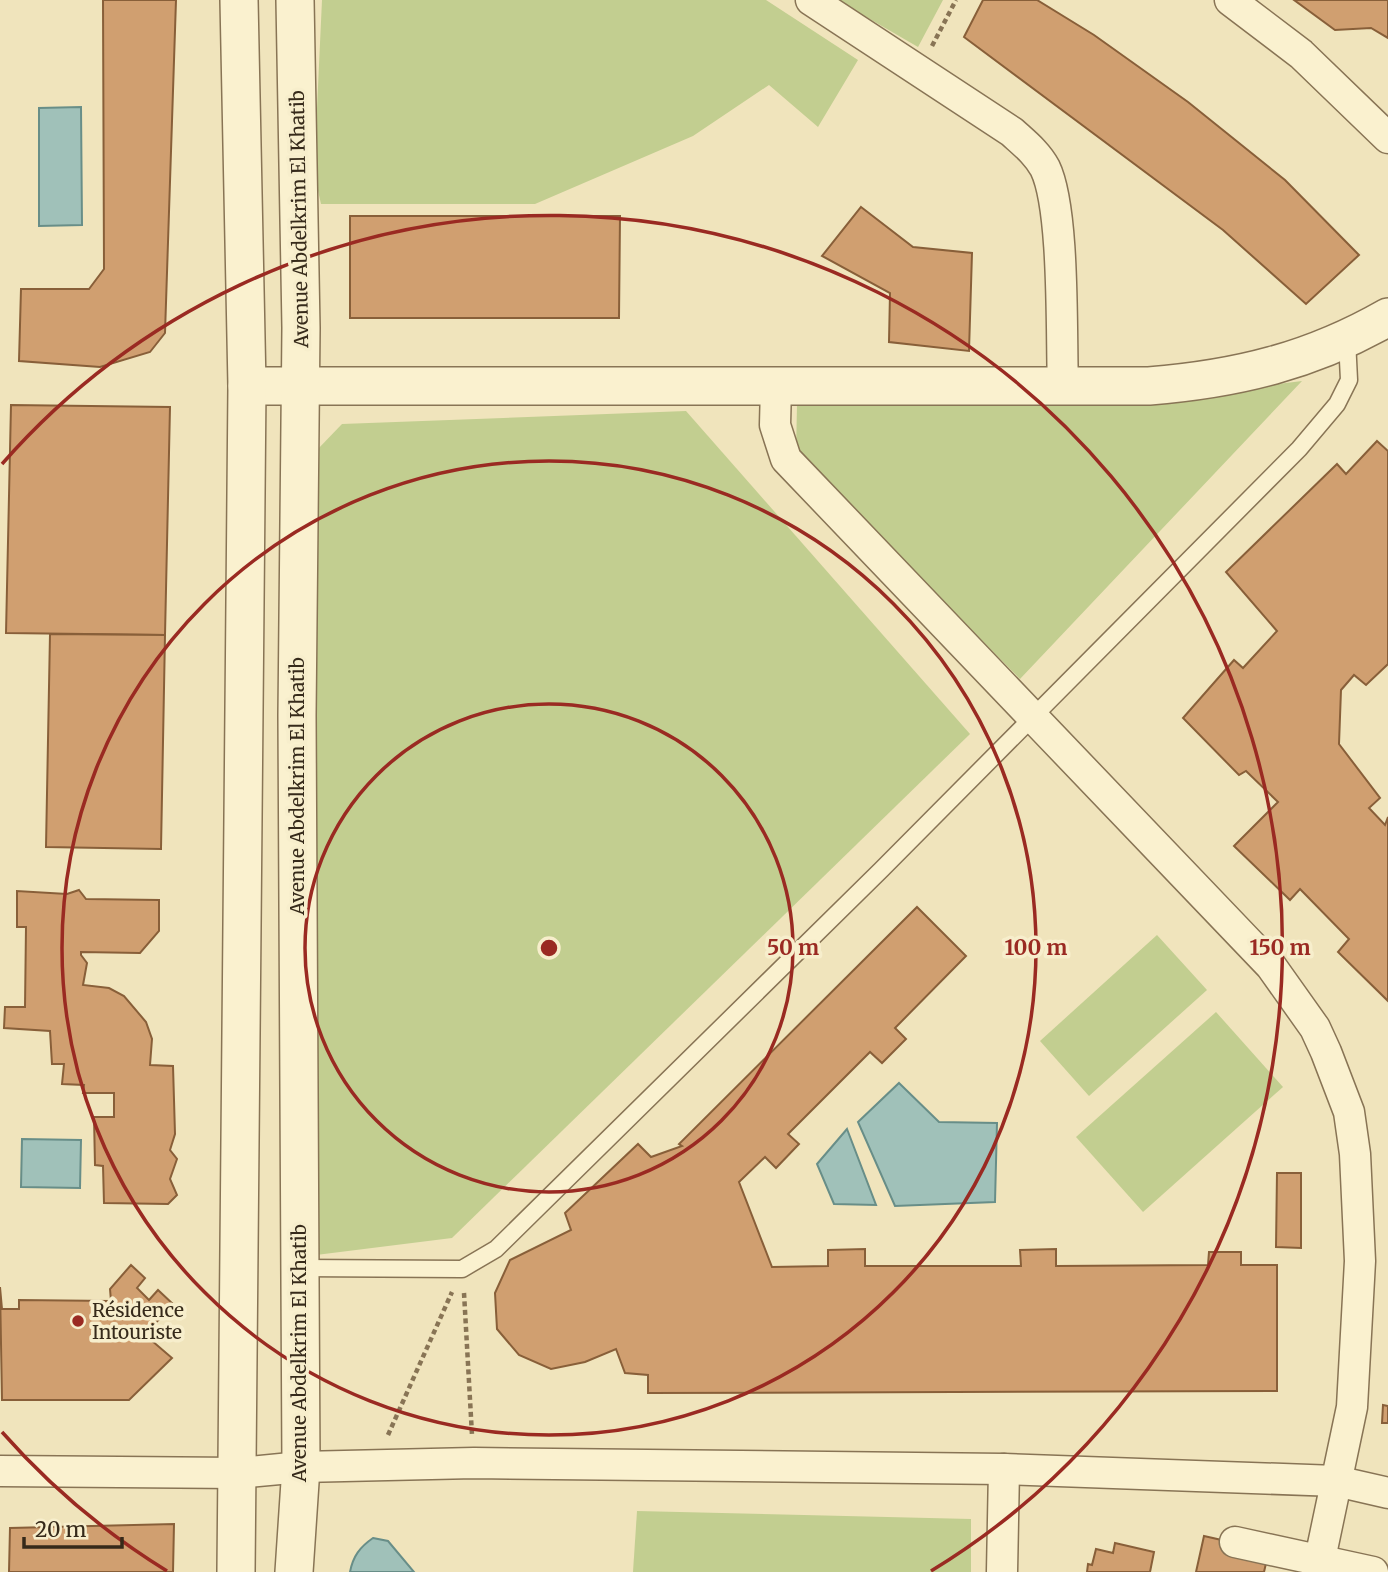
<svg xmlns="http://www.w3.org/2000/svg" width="1388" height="1572" font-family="Merriweather,serif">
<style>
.green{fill:#c2ce90}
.water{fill:#a0c1b9;stroke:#688e88;stroke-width:2}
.building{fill:#d09f70;stroke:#885f39;stroke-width:2}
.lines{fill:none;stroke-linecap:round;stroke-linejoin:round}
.service-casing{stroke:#887455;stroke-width:19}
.minor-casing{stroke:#887455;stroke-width:33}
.tertiary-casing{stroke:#887455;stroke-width:40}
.path{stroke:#887455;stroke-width:4.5;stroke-dasharray:5 3.5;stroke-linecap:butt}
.service{stroke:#faf1cf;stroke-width:16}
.minor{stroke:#faf1cf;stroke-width:30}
.tertiary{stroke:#faf1cf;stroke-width:37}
.ring{fill:none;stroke:#9a2a22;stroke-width:3.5}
.poi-dot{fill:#9a2a22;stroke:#f7eecc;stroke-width:2.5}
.labels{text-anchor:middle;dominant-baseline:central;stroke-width:7;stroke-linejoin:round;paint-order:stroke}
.street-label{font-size:19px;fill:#362a1a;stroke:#f7eecc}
.poi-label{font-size:19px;fill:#362a1a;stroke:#f7eecc;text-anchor:start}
.centre{fill:#9a2a22;stroke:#f7eecc;stroke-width:3.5}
.ring-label{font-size:21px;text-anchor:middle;font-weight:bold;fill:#9a2a22;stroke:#f7eecc;stroke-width:7;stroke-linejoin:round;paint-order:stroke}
</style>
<rect width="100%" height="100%" fill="#f0e4bc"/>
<g class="green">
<path d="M322,0H766L858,60L818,127L769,85L693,136L535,204H321L314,173Z"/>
<path d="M837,0H943L918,47Z"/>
<path d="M1302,381L1020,679L796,453L797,405H1108Z"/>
<path d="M686,411L970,734L452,1238L316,1255V451L342,424Z"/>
<path d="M1157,935L1207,990L1089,1096L1040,1041Z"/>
<path d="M1216,1012L1283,1087L1143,1212L1076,1137Z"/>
<path d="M637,1511L971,1519V1572H633Z"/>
</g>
<g class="water">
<path d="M81,107L82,225L39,226V108Z"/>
<path d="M899,1083L939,1122L997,1123L995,1202L895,1206L858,1122Z"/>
<path d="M847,1129L876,1205L834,1204L817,1164Z"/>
<path d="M22,1139L81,1140L80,1188L21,1187Z"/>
<path d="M373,1538L388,1541L414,1572H350C353,1556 360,1547 373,1538Z"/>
</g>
<g class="building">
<path d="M103,0H176L165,333L150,352L100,367L19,361L21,289H89L104,269Z"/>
<path d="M983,0H1037L1094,35L1188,102L1285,180L1359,255L1306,304L1223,230L964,37Z"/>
<path d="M1294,0H1388V38L1371,28L1335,30Z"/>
<path d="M861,207L913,247L972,253L969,351L889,342L890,293L822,256Z"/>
<path d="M350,216H620L619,318H350Z"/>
<path d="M11,405L170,407L165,635L6,633Z"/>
<path d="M1377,441L1388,451V664L1366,685L1354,675L1341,690L1339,744L1380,798L1369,808L1385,825L1388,817V1001L1338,952L1349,939L1300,889L1290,900L1234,846L1278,802L1246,771L1239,775L1183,718L1234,660L1243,668L1277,631L1226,572L1337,464L1346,474Z"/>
<path d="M50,634L165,635L161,849L46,847Z"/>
<path d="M79,890L86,899L159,900V931L140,953L81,952V955L87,963L83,985L109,988L124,996L146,1022L152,1039L150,1065L173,1066L175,1134L170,1150L177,1159L170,1179L177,1195L168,1204L104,1203L103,1166L95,1165L94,1117H114V1093H83L84,1085L62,1084L64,1064H52L50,1031L4,1028L5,1007H25L26,927H17V891L67,894Z"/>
<path d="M917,907L966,956L895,1028L906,1039L882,1063L870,1052L788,1134L799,1144L776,1168L765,1157L739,1182L772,1267L828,1266V1250L865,1249V1266H1021L1020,1250L1056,1249V1266L1208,1265L1209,1252H1241V1265H1277V1391L648,1393V1375L625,1373L616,1349L585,1362L551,1369L519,1355L497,1329L495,1293L510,1260L571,1230L565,1213L638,1144L651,1157L682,1146L679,1144Z"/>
<path d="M1277,1173H1301V1248L1276,1247Z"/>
<path d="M131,1265L145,1278L137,1288L149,1300L158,1290L174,1305L144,1334L172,1358L129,1400H2L0,1287L2,1309H19V1300L111,1301L110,1289Z"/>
<path d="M1383,1405L1388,1406V1423H1382Z"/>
<path d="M174,1524L173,1572H9L10,1528Z"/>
<path d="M1204,1536L1226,1541L1267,1559L1264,1572H1196Z"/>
<path d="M1115,1543L1154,1552L1150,1572H1087L1088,1564L1092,1565L1096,1549L1113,1553Z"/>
</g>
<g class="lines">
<defs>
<path id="service" d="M299,1268L462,1269L496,1249L881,870L1299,449L1337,404L1349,380L1347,340"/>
<g id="minor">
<path d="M811,0L1012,132C1024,143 1037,153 1045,168C1065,209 1061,336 1063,387"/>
<path d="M1230,0L1301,54L1388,138"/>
<path d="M776,386L775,425L786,459L1271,966L1315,1028L1326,1052L1349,1112L1355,1154L1360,1261L1352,1407L1320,1559"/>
<path d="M0,1471L238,1473L301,1467L474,1463L1004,1469L1336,1481L1388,1493"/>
<path d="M1235,1542L1373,1572"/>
<path d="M1002,1572L1004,1469"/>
</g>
<g id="tertiary">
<path d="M247,386H1149C1237,379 1311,361 1388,317"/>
<path d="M236,1572L247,386L239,0"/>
<path d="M294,1572L301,1467L297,715L301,328L295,0"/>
</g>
</defs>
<use href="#service" class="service-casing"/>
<use href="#minor" class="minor-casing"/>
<use href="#tertiary" class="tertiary-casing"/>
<g class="path">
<path d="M932,46L956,0"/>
<path d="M464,1293L472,1435"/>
<path d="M388,1435L452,1292"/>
</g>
<use href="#service" class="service"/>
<use href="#minor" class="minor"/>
<use href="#tertiary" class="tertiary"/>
</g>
<g class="ring">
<circle cx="549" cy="948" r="244"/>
<circle cx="549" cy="948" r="487"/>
<path d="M167 1571A731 731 0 0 1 2 1432M2 464A731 731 0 1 1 931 1571"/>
</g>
<circle class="poi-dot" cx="78" cy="1321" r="7"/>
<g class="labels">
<g class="street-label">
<text transform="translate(299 219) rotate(-91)">Avenue Abdelkrim El Khatib</text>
<text transform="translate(297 786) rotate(-90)">Avenue Abdelkrim El Khatib</text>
<text transform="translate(299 1353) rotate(-90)">Avenue Abdelkrim El Khatib</text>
</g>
<g class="poi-label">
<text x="92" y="1310">Résidence<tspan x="92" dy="22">Intouriste</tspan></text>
</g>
</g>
<circle cx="549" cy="948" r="10" class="centre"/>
<g class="ring-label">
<text x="793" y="955">50 m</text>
<text x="1036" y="955">100 m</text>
<text x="1280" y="955">150 m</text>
</g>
<path d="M24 1537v10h98v-10" fill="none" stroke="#362a1a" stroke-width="3.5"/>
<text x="35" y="1537" font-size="21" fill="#362a1a" stroke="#f7eecc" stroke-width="5" paint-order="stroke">20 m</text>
</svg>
